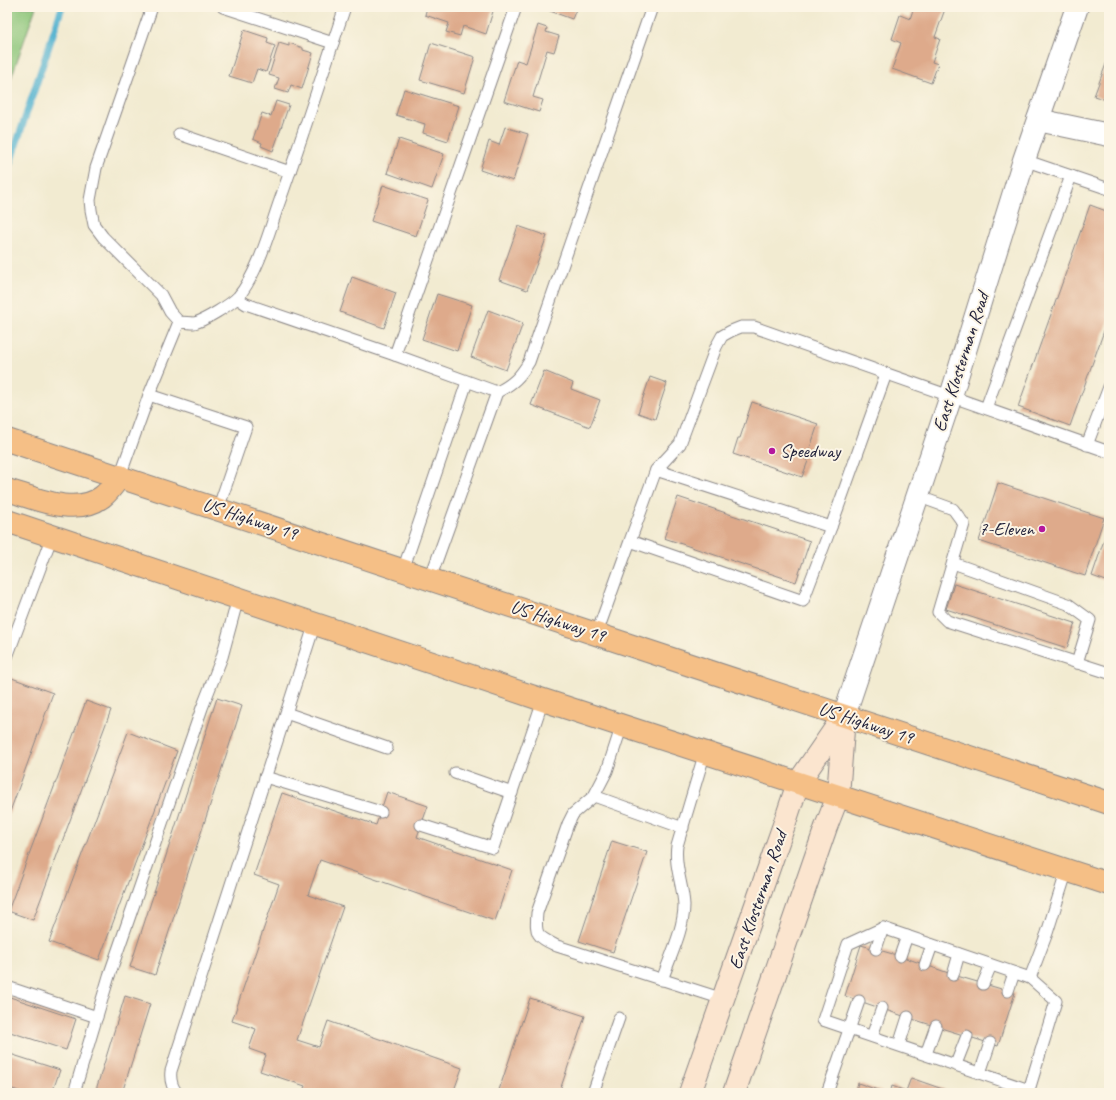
<svg xmlns="http://www.w3.org/2000/svg" width="1116" height="1100" font-family="Caveat,sans-serif">
<style>
.green{fill:#8dc67a;stroke:#58745a}
.lines{fill:none;stroke-linecap:round;stroke-linejoin:round}
.stream{stroke:#52b2d0;stroke-width:7}
.building{fill:#deaa8b}
.lane-casing{stroke:#8a8686;stroke-width:13}
.street-casing{stroke:#8a8686;stroke-width:24}
.secondary-casing{stroke:#8a8686;stroke-width:24}
.highway-casing{stroke:#8a8686;stroke-width:24}
.lane{stroke:#fff;stroke-width:11}
.street{stroke:#fff;stroke-width:22}
.secondary{stroke:#fbe5cf;stroke-width:22}
.highway{stroke:#f5bf86;stroke-width:22}
.poi-dot{fill:#b5179e;stroke:#fcf5e5;stroke-width:1.5}
.labels{text-anchor:middle;dominant-baseline:central;stroke-width:4;stroke-linejoin:round;paint-order:stroke}
.street-label{font-size:19px;fill:#22223b;stroke:#fcf5e5}
.poi-label{font-size:19px;fill:#22223b;stroke:#fcf5e5;text-anchor:start}
</style>
<rect width="100%" height="100%" fill="#fcf5e5"/>
<filter id="ink" filterUnits="userSpaceOnUse"><feTurbulence type="fractalNoise" baseFrequency=".025" numOctaves="2"/><feDisplacementMap in="SourceGraphic" scale="8" xChannelSelector="R" yChannelSelector="G"/><feConvolveMatrix kernelMatrix="1 2 1 2 8 2 1 2 1" color-interpolation-filters="sRGB"/></filter>
<filter id="wash" filterUnits="userSpaceOnUse"><feTurbulence type="fractalNoise" baseFrequency=".012" numOctaves="4" result="noise"/><feDisplacementMap in="SourceGraphic" scale="16" xChannelSelector="R" yChannelSelector="G"/><feGaussianBlur stdDeviation="0.9" result="paint"/><feColorMatrix in="noise" values="0 0 0 0 0 0 0 0 0 0 0 0 0 0 0 0 0 1.4 0 .05"/><feComposite in="paint" operator="in"/></filter>
<g filter="url(#wash)">
<rect width="100%" height="100%" fill="#f2ebd1"/>
<path class="green" d="M7,7H36L7,90Z"/>
<g class="lines">
<path class="stream" d="M7,172L62,7"/>
</g>
<g id="blocks">
<g class="building">
<path d="M271,7H283L282,11Z"/>
<path d="M427,7H491L494,8L486,34L463,26L460,36L446,32L449,23L425,15Z"/>
<path d="M539,7H577L572,19Z"/>
<path d="M914,7H939L945,9L935,37L940,39L932,62L938,64L931,83L892,69L901,43L892,39L900,15L910,19Z"/>
<path d="M538,25L547,28L546,32L559,36L554,52L547,50L533,97L543,100L539,112L504,101L517,60L526,63Z"/>
<path d="M244,30L268,38L267,43L275,46L266,72L257,69L252,83L229,76Z"/>
<path d="M279,43L289,46V43L303,48V50L313,53L302,89L291,85L288,93L275,89L279,78L269,75Z"/>
<path d="M431,43L475,57L464,93L420,80Z"/>
<path d="M1109,56V101L1094,96Z"/>
<path d="M404,89L459,106L448,141L423,133L425,124L396,115Z"/>
<path d="M276,101L289,105L273,151L261,146L262,143L253,139L262,113L271,116Z"/>
<path d="M505,127L528,134L513,181L480,170L489,141L499,145Z"/>
<path d="M399,139L444,154L432,189L387,173Z"/>
<path d="M383,185L428,200L416,236L371,221Z"/>
<path d="M1090,205L1109,212V317L1070,426L1018,407Z"/>
<path d="M518,226L547,236L527,290L499,280Z"/>
<path d="M352,277L396,293L384,328L340,312Z"/>
<path d="M437,294L472,305L457,351L422,339Z"/>
<path d="M488,310L523,323L506,370L471,357Z"/>
<path d="M544,371L573,383L571,389L600,400L590,427L531,405Z"/>
<path d="M650,377L667,383L655,419L638,413Z"/>
<path d="M752,402L818,424L806,460L808,461L802,477L733,454L738,438H740Z"/>
<path d="M998,483L1104,518L1085,576L979,541Z"/>
<path d="M678,497L810,541L796,582L664,538Z"/>
<path d="M1104,540L1109,542V582L1092,576Z"/>
<path d="M954,584L1075,623L1067,648L946,609Z"/>
<path d="M9,677L53,693L7,820V683Z"/>
<path d="M217,698L242,706L155,975L130,967Z"/>
<path d="M86,701L111,710L33,920L8,911Z"/>
<path d="M128,732L177,751L99,960L49,942Z"/>
<path d="M387,792L428,806L417,837L512,870L495,921L320,860L308,895L343,907L297,1040L319,1047L328,1021L462,1068L453,1093H302L305,1086L260,1071L266,1055L249,1049L256,1029L232,1021L279,884L254,875L282,793L376,825Z"/>
<path d="M612,841L647,852L613,952L579,941Z"/>
<path d="M861,945L900,956L957,976L1015,993L998,1046L906,1017L845,996Z"/>
<path d="M7,996L76,1019L66,1050L7,1031Z"/>
<path d="M125,996L150,1004L122,1093H95Z"/>
<path d="M530,998L585,1016L559,1093H498Z"/>
<path d="M7,1053L60,1070L52,1093H24L7,1087Z"/>
<path d="M911,1078L954,1093H890L892,1086L906,1091Z"/>
<path d="M858,1083L886,1093H855Z"/>
</g>
</g>
</g>
<g filter="url(#ink)">
<use href="#blocks" fill-opacity="0" stroke="#8a8686" stroke-width="1"/>
<g class="lines">
<defs>
<g id="lane">
<path d="M152,7L96,168L90,200L91,210L94,225L103,237L161,295L170,312L179,322"/>
<path d="M223,7L333,43"/>
<path d="M179,134L290,172"/>
<path d="M1024,160L1109,189"/>
<path d="M237,298L246,304L395,355L497,392C513,384 520,377 529,362L652,7"/>
<path d="M395,355L516,7"/>
<path d="M149,395L246,427L218,509"/>
<path d="M986,408L1071,176"/>
<path d="M1087,445L1109,387"/>
<path d="M656,470L680,444L716,347L722,336L731,331L741,327H754L1109,452"/>
<path d="M120,476L149,395L179,322C184,322 189,323 194,323C204,321 231,304 238,297C258,273 269,232 279,203C302,138 323,72 345,7"/>
<path d="M917,496L953,509L964,524L938,612L947,621L1109,673"/>
<path d="M831,527L886,374"/>
<path d="M953,563L1068,604L1090,620L1077,663"/>
<path d="M403,570L467,382"/>
<path d="M430,579L497,392"/>
<path d="M597,633L630,541L803,601L831,527L656,470L630,541"/>
<path d="M7,657L52,536"/>
<path d="M286,713L387,748"/>
<path d="M622,725L607,771L594,796L573,814L568,824L537,913C535,936 537,936 557,946L723,999"/>
<path d="M455,773L512,793"/>
<path d="M265,777L381,812"/>
<path d="M594,796L683,828"/>
<path d="M421,825L493,848L543,700"/>
<path d="M876,949L883,928"/>
<path d="M900,956L907,936"/>
<path d="M925,965L932,945"/>
<path d="M953,975L959,954"/>
<path d="M1030,978L1047,933L1067,870"/>
<path d="M662,980C670,957 684,929 684,905C683,885 674,866 677,846L705,752"/>
<path d="M983,984L991,965"/>
<path d="M7,987L97,1017"/>
<path d="M1008,991L1014,973"/>
<path d="M872,1036L882,1008"/>
<path d="M899,1045L908,1017"/>
<path d="M926,1054L936,1026"/>
<path d="M956,1064L967,1036"/>
<path d="M980,1073L990,1043"/>
<path d="M74,1093L109,976L202,708L222,657L238,598"/>
<path d="M177,1093C171,1086 170,1079 171,1071L315,623"/>
<path d="M593,1093L619,1018"/>
<path d="M827,1093L859,1001"/>
<path d="M1028,1093L1029,1090L1056,1001L1030,978L883,928L848,944L823,1020L1029,1090"/>
</g>
<g id="street">
<path d="M1038,120L1109,135"/>
<path d="M844,716L951,396L1024,160L1077,7"/>
</g>
<g id="secondary">
<path d="M690,1093L785,822L798,783L844,716"/>
<path d="M734,1093L826,827L838,796L844,717"/>
</g>
<g id="highway">
<path d="M7,440L1109,803"/>
<path d="M7,490C35,498 75,517 102,497C109,492 115,483 120,476"/>
<path d="M7,521L543,700L1109,884"/>
</g>
</defs>
<use href="#lane" class="lane-casing"/>
<use href="#street" class="street-casing"/>
<use href="#secondary" class="secondary-casing"/>
<use href="#highway" class="highway-casing"/>
<use href="#lane" class="lane"/>
<use href="#street" class="street"/>
<use href="#secondary" class="secondary"/>
<use href="#highway" class="highway"/>
</g>
</g>
<g class="poi-dot">
<circle cx="772" cy="451" r="4"/>
<circle cx="1042" cy="529" r="4"/>
</g>
<g class="labels">
<g class="street-label">
<text transform="translate(961 362) rotate(-72)">East Klosterman Road</text>
<text transform="translate(250 519) rotate(18)">US Highway 19</text>
<text transform="translate(558 621) rotate(18)">US Highway 19</text>
<text transform="translate(866 723) rotate(18)">US Highway 19</text>
<text transform="translate(758 900) rotate(-71)">East Klosterman Road</text>
</g>
<g class="poi-label">
<text x="780" y="451">Speedway</text>
<text x="1034" y="529" text-anchor="end">7-Eleven</text>
</g>
</g>
<rect width="1116" height="1100" fill="none" stroke="#fcf5e5" stroke-width="24"/>
</svg>
